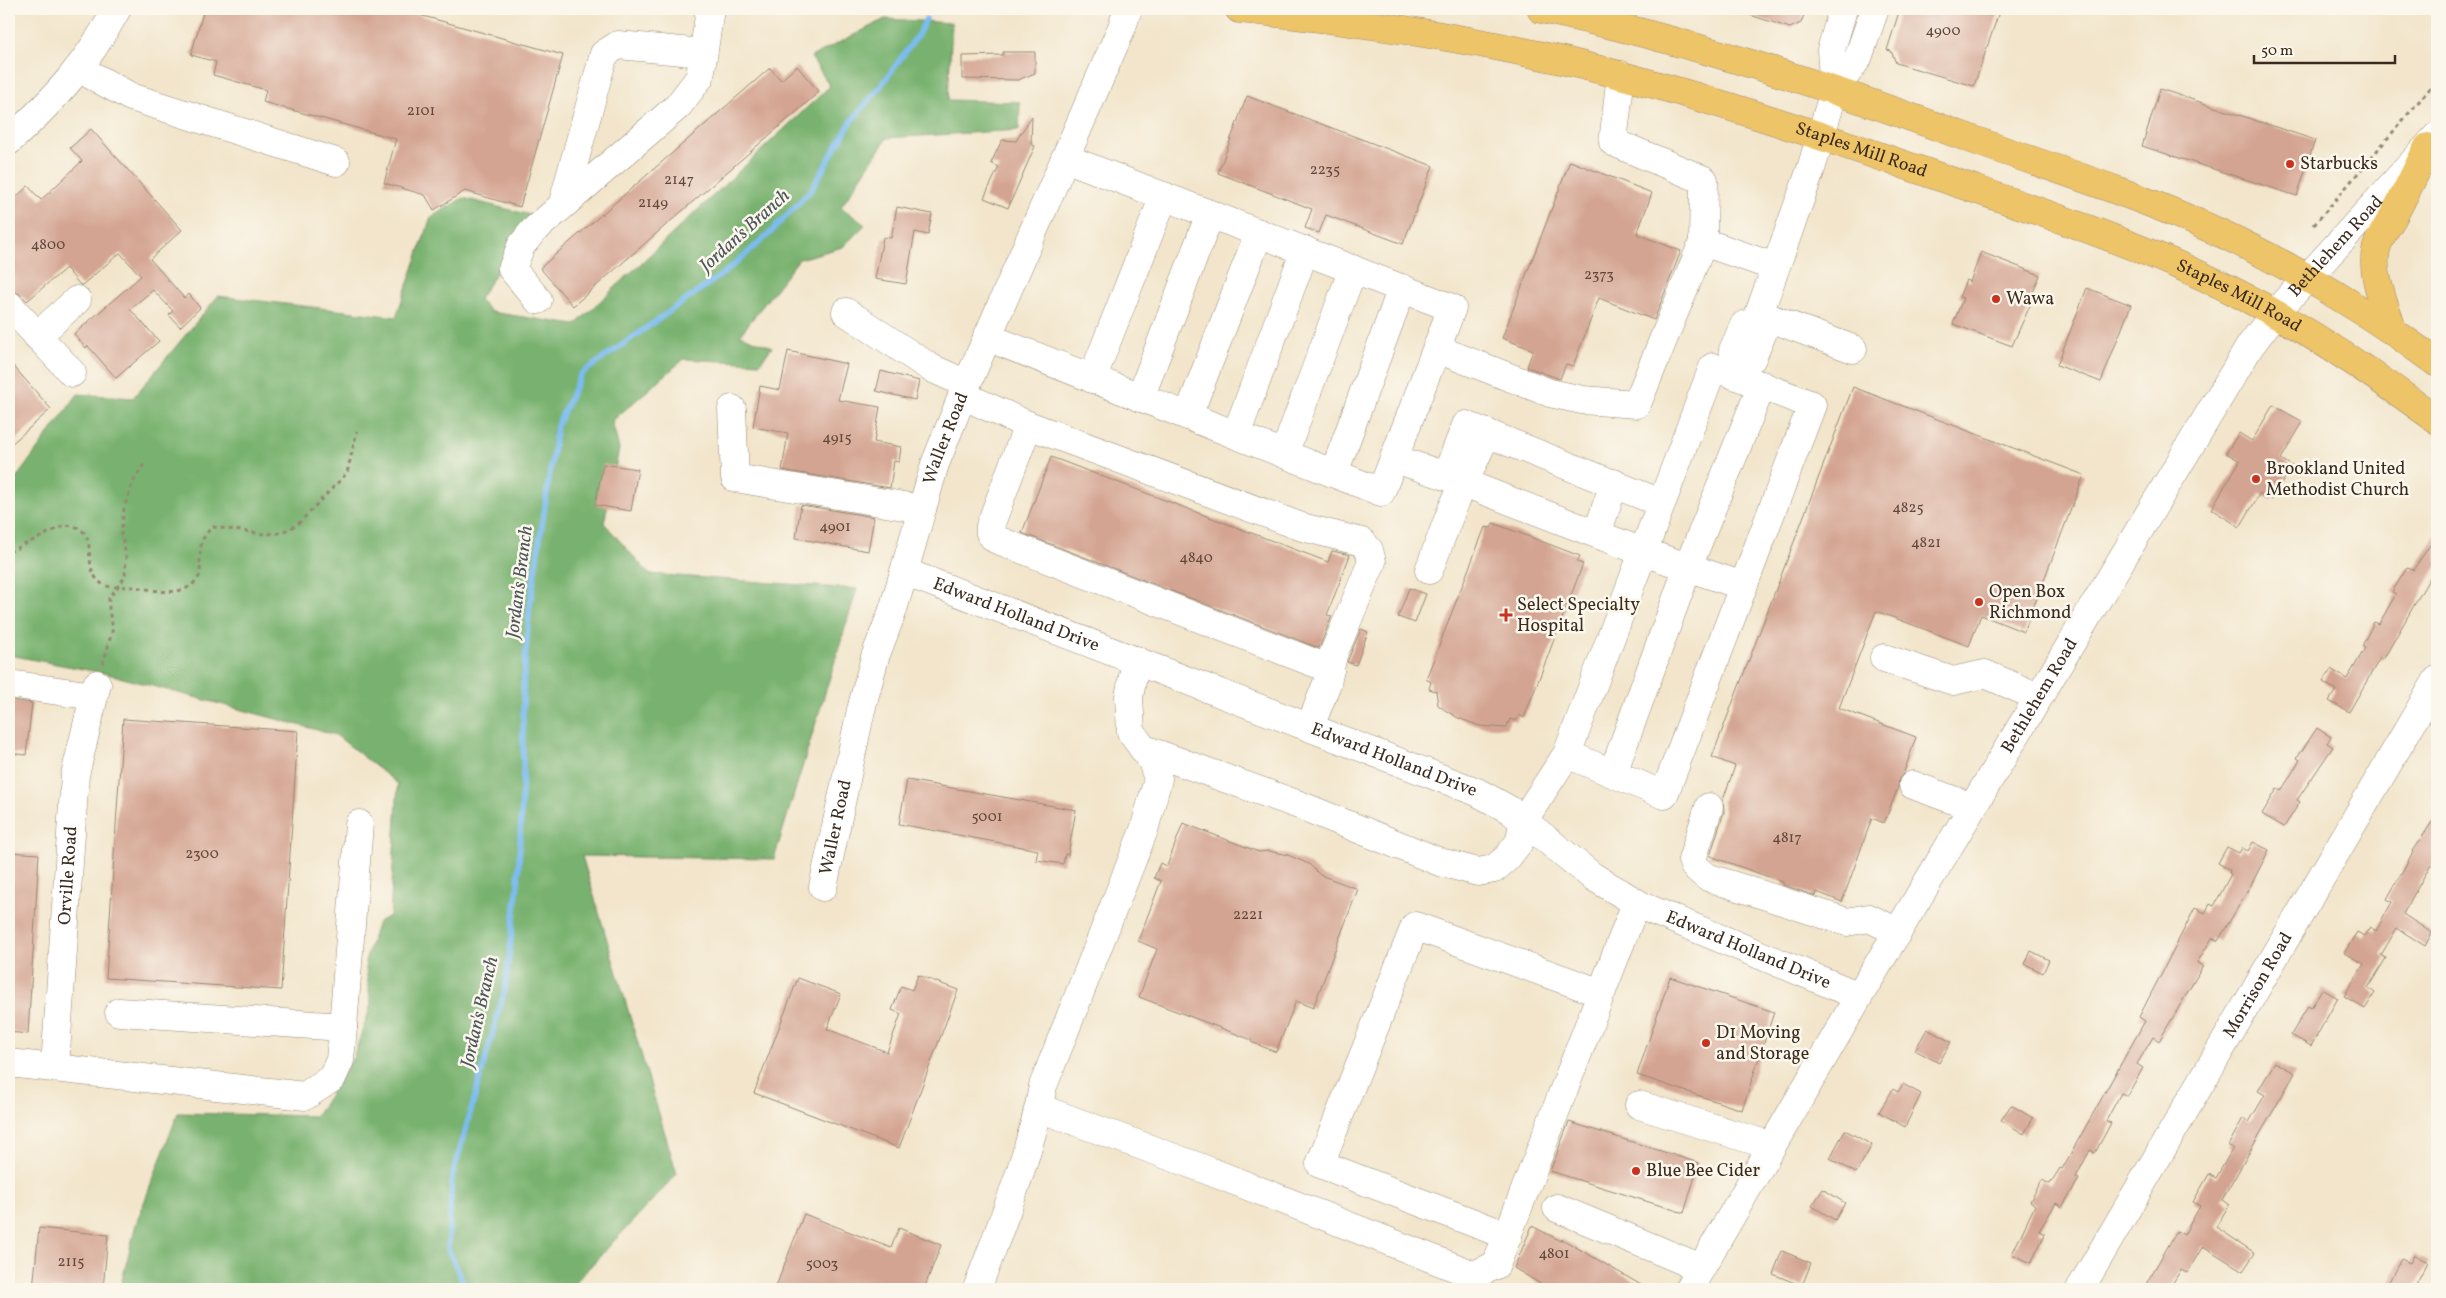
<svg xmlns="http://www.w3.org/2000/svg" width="2446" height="1298" font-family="Vollkorn,serif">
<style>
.forest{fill:#79b270;stroke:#5a6e47}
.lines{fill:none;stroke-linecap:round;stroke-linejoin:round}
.stream{stroke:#7cbcf1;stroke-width:5.5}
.building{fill:#d4a492}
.minor-casing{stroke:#968874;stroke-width:29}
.major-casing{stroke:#968874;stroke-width:29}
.path{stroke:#968874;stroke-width:3;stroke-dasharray:4 4;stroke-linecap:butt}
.minor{stroke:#fff;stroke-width:28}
.major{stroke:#eec469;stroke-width:28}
.poi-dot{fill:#c8321e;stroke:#fbf7ec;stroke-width:2}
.labels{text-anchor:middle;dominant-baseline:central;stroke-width:5;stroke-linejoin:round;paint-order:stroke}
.number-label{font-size:15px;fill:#61483b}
.street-label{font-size:18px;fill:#3b2a1e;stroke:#fbf7ec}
.poi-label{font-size:18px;fill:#3b2a1e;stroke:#fbf7ec;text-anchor:start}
.water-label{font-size:19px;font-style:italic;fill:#4e565d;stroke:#fbf7ec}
</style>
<rect width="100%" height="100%" fill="#fbf7ec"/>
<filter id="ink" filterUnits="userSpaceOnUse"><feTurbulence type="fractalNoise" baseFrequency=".02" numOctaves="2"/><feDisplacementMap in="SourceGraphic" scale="10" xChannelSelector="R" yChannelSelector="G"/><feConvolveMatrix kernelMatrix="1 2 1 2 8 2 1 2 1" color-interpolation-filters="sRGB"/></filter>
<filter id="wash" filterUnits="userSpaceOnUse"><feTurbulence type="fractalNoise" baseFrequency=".0096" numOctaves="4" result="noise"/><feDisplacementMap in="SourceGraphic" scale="20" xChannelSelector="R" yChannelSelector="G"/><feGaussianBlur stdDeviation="1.12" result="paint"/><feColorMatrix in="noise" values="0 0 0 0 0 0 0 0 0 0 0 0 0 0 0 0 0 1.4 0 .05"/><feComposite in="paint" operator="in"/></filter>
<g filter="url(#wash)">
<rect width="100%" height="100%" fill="#f2e5cb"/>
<path class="forest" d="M885,19L952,23L948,100L1020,102L1019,130L887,138L841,207L865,225L843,247L799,259L740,335L772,347L760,363L684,359L612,421L619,449L604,523L649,574L857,589L774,859L582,856L677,1174L569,1289H120L136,1224L178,1113L316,1116L353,1058L371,1005L365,961L378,922L390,916L398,784L336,735L104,673L9,655V488L78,394L133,398L218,296L396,317L431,217L463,198L534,216L479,299L491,312L575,325L830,86L811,57Z"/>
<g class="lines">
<path class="stream" d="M466,1289L448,1249L452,1178L505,989L518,884L523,771V685L530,605L557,426L581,374L724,273L768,235L811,190L852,120L878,90L919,33L926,19"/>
</g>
<g id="blocks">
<g class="building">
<path d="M204,9H398L563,55L520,207L465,191L434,210L425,195L384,183L396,139L263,102L266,90L213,75L216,62L191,55Z"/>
<path d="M1741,9H1806L1801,23L1790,28L1741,12Z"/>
<path d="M1904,9H2000L1974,86L1896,63L1891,51L1887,50L1899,12L1902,13Z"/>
<path d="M1003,52H1035V73L1018,80L962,79V56L1003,55Z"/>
<path d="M797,66L819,92L573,306L540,268L770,68L781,80Z"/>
<path d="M2160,89L2315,140L2297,196L2142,146Z"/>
<path d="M1247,96L1433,166L1403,244L1326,215L1319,233L1305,228L1312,209L1218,173Z"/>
<path d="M1032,116L1031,144L1035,146L1008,208L984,198L999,167L991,163L1002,140L1016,141Z"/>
<path d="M91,129L182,230L150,259L184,298L189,294L200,308L180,327L169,315L173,311L153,290L130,309L159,341L116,378L88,346L86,348L74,334L141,276L120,253L82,285H80L66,268L27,301L20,294L9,290V260L14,255L15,235L9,227V204L28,186L41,200L82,161L70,148Z"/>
<path d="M1570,161L1652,193L1637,234L1681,251L1654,320L1599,298L1573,366L1566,364L1560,379L1527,367L1533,350L1502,338Z"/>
<path d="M897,207L932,214L928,235L915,232L906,284L875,279L883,237L891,238Z"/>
<path d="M1981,252L2040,275L2030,300L2032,301L2012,346L1953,324L1963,298L1959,297L1966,280L1970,282Z"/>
<path d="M2087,288L2131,305L2101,382L2057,365Z"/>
<path d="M788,351L847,364L838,400L880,407L874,442L901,447L899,462L894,461L890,488L782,470L788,433L753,427L760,386L780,390Z"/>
<path d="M9,361L51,409L9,446Z"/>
<path d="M881,371L919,381L915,400L876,391Z"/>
<path d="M1853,387L2084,475L2024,632L1981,615L1969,646L1876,611L1839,708L1916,737L1904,772L1899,779L1898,788L1884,823L1872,818L1842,902L1817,892L1816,896L1783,885V882L1710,856L1724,812L1723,800L1735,766L1712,757Z"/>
<path d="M2273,405L2303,422L2281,459L2292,466L2272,500L2260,493L2240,527L2211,509L2240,461L2226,453L2239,433L2252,441Z"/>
<path d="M1051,457L1328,562L1332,551L1350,555L1327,615L1332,616L1319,648L1022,533Z"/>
<path d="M603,464L638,469L631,511L595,505Z"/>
<path d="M801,505L874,517L868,551L796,538Z"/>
<path d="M1493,523L1580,556L1577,562L1583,564L1524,718L1519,715L1516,721L1510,719L1506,728L1480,726L1458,718L1445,710L1438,705L1436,691L1429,689L1431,682L1426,679L1485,527L1491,528Z"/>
<path d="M2437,535V565L2383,660L2380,658L2349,712L2329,701L2336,690L2323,682L2331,669L2347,679L2365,648L2362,646L2374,622L2379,624L2396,594L2392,592L2407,568L2413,570Z"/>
<path d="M1409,588L1426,594L1415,623L1398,617Z"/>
<path d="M1361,629L1368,632L1356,665L1347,662Z"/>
<path d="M9,700L32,703L26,755L9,753Z"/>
<path d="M123,719L298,731L281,990L106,978Z"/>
<path d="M2317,728L2331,737L2327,743L2333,747L2297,800L2300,802L2284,827L2262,814L2277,789L2281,791L2300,760L2297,758Z"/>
<path d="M907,780L1076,810L1068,855L1065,854L1063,864L1036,860L1038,850L899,824Z"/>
<path d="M2437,815V869L2431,864L2403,914L2432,933L2425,946L2397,928L2381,955L2386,958L2368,988L2375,993L2365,1009L2344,996L2364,964L2344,953L2357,932L2364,936L2370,927L2376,931L2392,902L2387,899L2413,852L2412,851Z"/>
<path d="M1183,823L1259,852L1269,851L1288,855L1309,864L1320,875L1358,889L1313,1008L1296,1001L1276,1052L1251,1042L1252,1040L1139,997L1157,949L1138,941L1161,881L1154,878L1160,863L1167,866Z"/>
<path d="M2253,842L2269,850L2251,885L2218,941L2212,938L2197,963L2203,966L2159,1041L2153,1037L2137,1064L2143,1068L2127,1096L2121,1093L2106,1121L2111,1123L2095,1153L2090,1150L2076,1177L2079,1179L2062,1207L2056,1203L2039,1231L2045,1234L2031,1263L2012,1254L2035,1205L2030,1201L2042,1180L2050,1184L2060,1168L2062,1169L2145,1021L2139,1017L2195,908L2205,913L2210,904L2214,906L2231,874L2229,873L2230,870L2218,863L2227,847L2239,853L2242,848L2248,851Z"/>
<path d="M9,852L39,854L28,1034L9,1032Z"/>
<path d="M2031,951L2049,960L2043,973L2025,964Z"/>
<path d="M918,975L958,990L899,1148L754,1093L798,978L841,994L827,1029L887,1052L901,1014L892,1010L901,986L912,990Z"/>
<path d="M1670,977L1774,1012L1742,1110L1637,1075Z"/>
<path d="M2322,989L2338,998L2311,1046L2291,1035L2308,1006L2311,1008Z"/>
<path d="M1927,1029L1951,1042L1939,1063L1915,1050Z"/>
<path d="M2275,1062L2295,1073L2222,1200L2229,1205L2216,1227L2255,1253L2243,1271L2203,1246L2187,1273L2181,1270L2169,1289H2143L2177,1231L2184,1235L2200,1206L2193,1202L2209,1174L2216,1178L2233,1148L2228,1146L2243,1118L2249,1122L2265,1095L2258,1091Z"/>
<path d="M1903,1084L1921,1094L1905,1127L1879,1112L1893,1089L1898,1092Z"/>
<path d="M2011,1105L2033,1118L2024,1134L2001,1120Z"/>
<path d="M1569,1122L1699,1163L1684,1213L1550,1171Z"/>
<path d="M1845,1130L1872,1145L1856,1173L1830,1158Z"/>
<path d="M1823,1189L1845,1203L1835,1220L1812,1206Z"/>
<path d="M804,1214L891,1248L899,1228L941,1245L924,1289H775Z"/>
<path d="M1532,1226L1561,1241L1562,1239L1648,1289H1549L1514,1268Z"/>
<path d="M39,1228L108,1235L103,1289H33Z"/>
<path d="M1782,1251L1811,1263L1802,1286L1773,1274Z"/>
<path d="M2414,1255L2428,1262L2414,1289H2385L2401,1259L2410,1263Z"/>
</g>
</g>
</g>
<g filter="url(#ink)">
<use href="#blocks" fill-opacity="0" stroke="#968874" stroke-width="1"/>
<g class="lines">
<defs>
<g id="minor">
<path d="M80,69L131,97L336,162"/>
<path d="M1621,75L1613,142L1704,180L1703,242L1775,267"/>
<path d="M1834,91L1831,50L1843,9"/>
<path d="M9,141C56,98 86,65 117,9"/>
<path d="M562,206L604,54L618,45L703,53"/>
<path d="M538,300L512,269L521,246L533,231L678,106L700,77L710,9"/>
<path d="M9,305L72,373"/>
<path d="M846,312L931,368L967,384"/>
<path d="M1759,314L1853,349"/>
<path d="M1756,322L1811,169L1834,91L1858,58L1875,9"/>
<path d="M1756,322L1763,332L1752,358L1740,364L1733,350L1744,325Z"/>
<path d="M37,336L77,300"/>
<path d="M987,337L1381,492L1452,308L1065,158"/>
<path d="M1437,349L1550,393L1582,400L1637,404L1703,242"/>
<path d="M1092,379L1164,196"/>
<path d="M962,395L1028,425L1302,527L1362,542L1369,550L1372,562L1333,655L1327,683L1310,727"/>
<path d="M1140,398L1210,214"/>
<path d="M732,409L735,478L922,509"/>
<path d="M1188,416L1259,233"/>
<path d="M1028,425L990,526V533L995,539L1330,669"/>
<path d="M1236,435L1305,250"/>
<path d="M1284,454L1353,269"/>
<path d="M1395,459L1446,476"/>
<path d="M1334,473L1402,288"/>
<path d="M1661,503L1466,425L1446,476L1643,552L1743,586"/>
<path d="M1597,534L1614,483"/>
<path d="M1429,570L1452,509L1487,433"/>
<path id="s1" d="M905,572L1477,792L1510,810L1592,876L1642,906L1859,996"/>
<path d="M1884,658L1953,681L1985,674L2038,697"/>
<path d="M9,684L94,696"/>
<path d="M1144,749L1302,806L1440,862L1478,872L1494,869L1507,858L1520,841L1523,821L1567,754L1713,367L1812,405L1664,795L1567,754"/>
<path d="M1613,773L1688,567L1762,385"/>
<path d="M1913,785L1972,807"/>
<path d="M1709,807L1692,860L1694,866L1707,877L1847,922L1869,918L1898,932"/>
<path id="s2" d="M823,887L861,710L875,657L893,610L935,464L967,384L1122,27L1128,9"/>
<path d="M343,1027L359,824"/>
<path d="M9,1063L305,1096L332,1078L340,1060L343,1027L119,1012"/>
<path id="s3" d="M55,1067L75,775L97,684"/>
<path d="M1639,1105L1772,1146"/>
<path d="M1039,1108L1199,1167L1474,1275"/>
<path d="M1557,1208L1701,1268"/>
<path d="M1508,1236L1320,1164L1415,926L1601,993"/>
<path d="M977,1289C1002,1222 1030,1156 1043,1086L1144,830L1158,779L1152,761L1131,732L1129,697L1136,660"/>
<path d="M1469,1289L1474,1275L1496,1265L1636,903"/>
<path id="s4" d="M1689,1289L1859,996L2250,346L2275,313L2437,136"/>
<path id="s5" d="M2080,1289L2437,680"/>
</g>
<g id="major">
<path id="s6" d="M1239,9C1350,20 1460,36 1569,62C1692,92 1811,132 1931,174C2034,210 2139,243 2237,293C2307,329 2373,373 2437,420"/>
<path d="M1541,9C1689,40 1833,88 1974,140C2049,167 2126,191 2198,223C2283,260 2363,308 2437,363"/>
<path d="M2393,332C2387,311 2376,287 2375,265C2373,241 2388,228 2397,209C2408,188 2418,167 2428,147"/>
</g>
</defs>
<use href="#minor" class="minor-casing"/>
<use href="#major" class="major-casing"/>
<g class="path">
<path d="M2314,225L2437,80"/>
<path d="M9,552L65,525C101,527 82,559 96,578C106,592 120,585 134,587C157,590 186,600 200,575C201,556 196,540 213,527L264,534L280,533L297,525L347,473L357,431"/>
<path d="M103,664L113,628L109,611V598L125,577L126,555L121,533L124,508L133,482L145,462"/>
</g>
<use href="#minor" class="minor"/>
<use href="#major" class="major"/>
</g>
</g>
<g class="poi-dot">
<circle cx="2290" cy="164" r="5"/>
<circle cx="1996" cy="299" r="5"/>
<circle cx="2256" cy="479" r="5"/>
<circle cx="1979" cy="602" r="5"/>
<path d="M1503.5 607.5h5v5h5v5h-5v5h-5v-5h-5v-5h5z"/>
<circle cx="1706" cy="1043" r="5"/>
<circle cx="1636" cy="1171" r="5"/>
</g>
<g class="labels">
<g class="number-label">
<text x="1943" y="31">4900</text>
<text x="421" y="111">2101</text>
<text x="1325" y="170">2235</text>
<text x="679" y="180">2147</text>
<text x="653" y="203">2149</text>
<text x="48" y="245">4800</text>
<text x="1599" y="275">2373</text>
<text x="837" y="438">4915</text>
<text x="1908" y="508">4825</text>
<text x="835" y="527">4901</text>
<text x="1926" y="543">4821</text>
<text x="1196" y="558">4840</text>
<text x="987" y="817">5001</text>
<text x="1787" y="838">4817</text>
<text x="202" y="854">2300</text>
<text x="1248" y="915">2221</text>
<text x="1554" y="1254">4801</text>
<text x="71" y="1262">2115</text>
<text x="822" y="1264">5003</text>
</g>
<g class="street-label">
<text stroke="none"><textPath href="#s6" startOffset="640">Staples Mill Road</textPath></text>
<text stroke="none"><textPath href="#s4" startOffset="1229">Bethlehem Road</textPath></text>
<text stroke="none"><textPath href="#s6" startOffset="1045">Staples Mill Road</textPath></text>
<text stroke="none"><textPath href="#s2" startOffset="466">Waller Road</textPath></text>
<text stroke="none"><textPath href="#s1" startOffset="119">Edward Holland Drive</textPath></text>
<text stroke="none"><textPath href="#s4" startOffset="689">Bethlehem Road</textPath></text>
<text stroke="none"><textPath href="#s1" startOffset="524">Edward Holland Drive</textPath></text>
<text stroke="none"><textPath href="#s2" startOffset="61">Waller Road</textPath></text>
<text stroke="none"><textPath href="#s3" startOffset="192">Orville Road</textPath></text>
<text stroke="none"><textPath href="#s1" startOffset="929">Edward Holland Drive</textPath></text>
<text stroke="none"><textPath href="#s5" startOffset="352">Morrison Road</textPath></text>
</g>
<g class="poi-label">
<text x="2300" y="164">Starbucks</text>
<text x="2006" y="299">Wawa</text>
<text x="2266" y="469">Brookland United<tspan x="2266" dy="21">Methodist Church</tspan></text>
<text x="1989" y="592">Open Box<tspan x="1989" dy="21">Richmond</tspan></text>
<text x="1517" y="605">Select Specialty<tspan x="1517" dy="21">Hospital</tspan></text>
<text x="1716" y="1033">D1 Moving<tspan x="1716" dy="21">and Storage</tspan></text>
<text x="1646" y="1171">Blue Bee Cider</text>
</g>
<g class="water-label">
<text transform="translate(745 231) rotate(-42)">Jordan's Branch</text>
<text transform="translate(520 582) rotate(-83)">Jordan's Branch</text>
<text transform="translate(480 1012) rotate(-77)">Jordan's Branch</text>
</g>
</g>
<rect width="2446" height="1298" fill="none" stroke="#fbf7ec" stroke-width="30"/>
<path d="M2254 55v8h141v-8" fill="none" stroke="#3b2a1e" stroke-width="2.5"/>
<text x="2261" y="55" font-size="15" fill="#3b2a1e" stroke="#fbf7ec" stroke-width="4" paint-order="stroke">50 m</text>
</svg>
